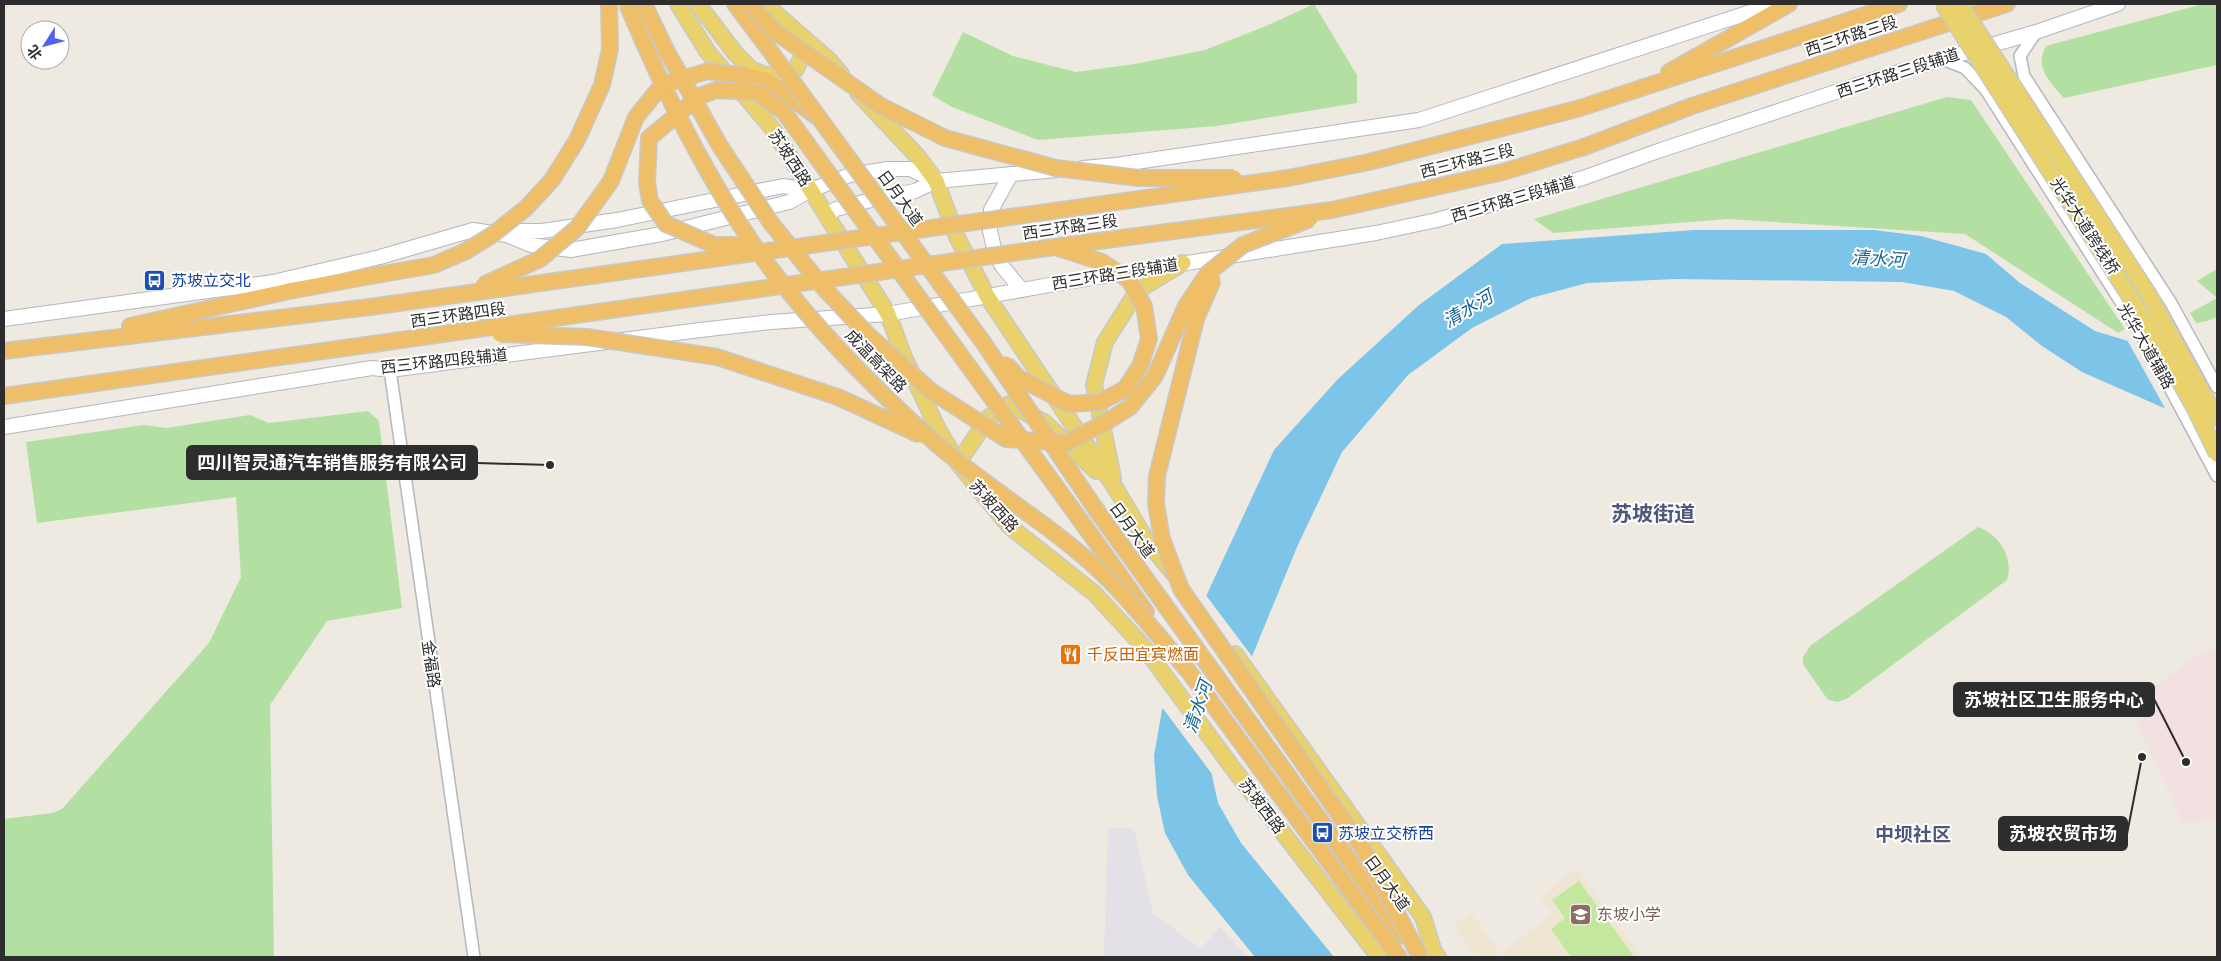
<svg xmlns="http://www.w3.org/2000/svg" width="2221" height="961" font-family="Helvetica,'Noto Sans SC',sans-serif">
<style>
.industrial{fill:#e3e1e7}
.education{fill:#eee6d2}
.medical{fill:#f3e0e0}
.green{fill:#b3e0a2}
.pitch{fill:#c4e79e}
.water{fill:#7cc5e8}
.pier{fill:#eee9e1}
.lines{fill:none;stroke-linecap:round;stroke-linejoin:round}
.tertiary-casing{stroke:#b4b6c0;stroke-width:14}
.secondary-casing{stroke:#b4b6c0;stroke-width:16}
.primary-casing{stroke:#c8c8c8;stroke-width:18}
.trunk-casing{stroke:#c8c8c8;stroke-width:18}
.tertiary{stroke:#fff;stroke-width:11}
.secondary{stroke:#fff;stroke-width:14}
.primary{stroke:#e9d26b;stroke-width:15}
.trunk{stroke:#efbe68;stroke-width:15}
.primary-bridge-casing{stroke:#c8c8c8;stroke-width:18;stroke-linecap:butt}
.trunk-bridge-casing{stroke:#c8c8c8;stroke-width:18;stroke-linecap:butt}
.primary-bridge{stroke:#e9d26b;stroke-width:15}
.trunk-bridge{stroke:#efbe68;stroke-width:15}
.labels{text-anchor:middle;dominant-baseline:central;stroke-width:4;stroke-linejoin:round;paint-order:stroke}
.street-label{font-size:16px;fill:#2d2d2d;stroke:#fff}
.transit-label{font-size:16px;fill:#164399;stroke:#fff;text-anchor:start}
.food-label{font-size:16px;fill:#c56008;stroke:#fff;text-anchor:start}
.education-label{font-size:16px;fill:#785e54;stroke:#fff;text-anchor:start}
.water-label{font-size:18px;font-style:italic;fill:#166598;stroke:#fff}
.quarter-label{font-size:19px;font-weight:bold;fill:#50557c;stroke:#fff}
.district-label{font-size:21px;font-weight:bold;fill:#50557c;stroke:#fff}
.leader{fill:none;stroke:#2d2d2d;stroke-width:2}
.callout-dot{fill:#2d2d2d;stroke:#fff;stroke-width:2}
.callout{fill:#2d2d2d;stroke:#2d2d2d;stroke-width:2}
.callout-label{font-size:18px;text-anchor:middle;font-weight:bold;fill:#fff}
</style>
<rect width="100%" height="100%" fill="#eee9e1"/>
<path class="industrial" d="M1108,827L1134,829L1153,913L1201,949L1220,926L1247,957H1104Z"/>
<path class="education" d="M1577,869L1641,957H1476L1453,926L1471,913L1500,953L1553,914L1540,896Z"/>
<path class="medical" d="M2217,647V821L2183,823L2129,704L2196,657Z"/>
<g class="green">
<path d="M1314,4L1357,75V103L1217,126L1038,140L952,107L932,95L963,32L1013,56L1076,72L1135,64L1205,50L1266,26Z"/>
<path d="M2203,4H2217V65L2064,98C2050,82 2034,68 2046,46Z"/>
<path d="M1947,97L1971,100L2125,329L2118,333L1965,234L1728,219L1553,233L1534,219Z"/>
<path d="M2217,269V357L2190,313L2217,298L2197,281Z"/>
<path d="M368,411L379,421L402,608L327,621L270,705L274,957H4V819L52,813L62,809L209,643L241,577L236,497L37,523L26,442L144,425L166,428L250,415L269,423Z"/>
<path d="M1978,527C1999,534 2014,558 2007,580L1848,698L1838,702L1828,700L1803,664V657L1811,645Z"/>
</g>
<path class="pitch" d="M1579,881L1634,957H1571L1551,929L1565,918L1552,900Z"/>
<path class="water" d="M1694,230H1874L1921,236L1986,254L2020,283L2095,331L2128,341L2217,382L2164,408L2082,372L2042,346L2006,317L1954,291L1902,282L1676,279L1587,283L1531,298L1472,328L1408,375L1342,452L1297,547L1253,654L1210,766L1218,803L1241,843L1334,957H1255L1188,875L1165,833L1157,796L1154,756L1162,710L1208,592L1274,450L1338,379L1419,305L1502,244Z"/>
<g class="pier">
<path d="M2217,317V385L2166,410L2126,338L2207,321Z"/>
<path d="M1205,594L1254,659L1213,766L1215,778L1161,706Z"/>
</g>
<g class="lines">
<defs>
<g id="tertiary">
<path d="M2036,32L2020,56L2024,76L2171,303L2217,387"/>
<path d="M1942,59L1965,68L1986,90L2140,332L2217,476"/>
<path d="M390,370L474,957"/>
</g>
<g id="secondary">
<path d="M1083,168L1116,165L1419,120L1775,4"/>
<path d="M1011,174L991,210L990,231L995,253L1002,266L1021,289"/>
<path d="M826,216L836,209L883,197L915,191L936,181L1057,170"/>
<path d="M502,231H542L617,220L783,186L811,190"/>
<path d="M4,319L273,282L380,257L473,230L507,235L531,245L571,250L662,234L789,202L811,190L850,175L888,169H910L936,181"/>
<path d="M4,427L372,368L390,370L700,330L771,322L888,314L1055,284L1376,233L1437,220L1583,178L1661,150L1875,79L2036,32L2118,4"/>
</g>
<g id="primary">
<path d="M678,4L707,51L772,128L888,314L904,357L937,427L958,463L1009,526L1094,593L1143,646L1232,767L1379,957"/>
<path d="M698,4L735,53L751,69L765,75H787L796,69L802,56L800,39"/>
<path d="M765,4L830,61L841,74"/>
<path d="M858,93L919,158L936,181L957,237L987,296L1116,489L1146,540L1174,574"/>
<path d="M958,463L989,417L1009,404L1044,422L1096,471"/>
<path d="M1113,478L1094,385L1105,342L1138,290L1183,263"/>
<path d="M1235,654L1423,917L1434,952L1438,957"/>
</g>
<g id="trunk">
<path d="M735,4L768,48"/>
<path d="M1669,72L1789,4"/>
<path d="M747,76L768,81L816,116"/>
<path d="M1577,109L1899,4"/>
<path d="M1584,147L1692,106L2007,4"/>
<path d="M130,326L289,291L371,276"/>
<path d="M4,351L370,307"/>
<path d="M4,396L373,344"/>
<path d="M1097,511L1404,936"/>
<path d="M1081,521L1146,612"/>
<path d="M1181,661L1399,957"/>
</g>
</defs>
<use href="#tertiary" class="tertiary-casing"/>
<use href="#secondary" class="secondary-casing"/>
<use href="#primary" class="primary-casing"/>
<use href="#trunk" class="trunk-casing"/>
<use href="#tertiary" class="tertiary"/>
<use href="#secondary" class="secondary"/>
<use href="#primary" class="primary"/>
<use href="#trunk" class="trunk"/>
<defs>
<g id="primary-bridge">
<path d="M1943,4L2146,322L2194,407L2217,454"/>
<path d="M1960,4L2149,295L2217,419"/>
</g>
<g id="trunk-bridge">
<path d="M627,4C665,95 711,189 771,269C818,331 874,388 932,440C986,488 1051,524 1103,574C1133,603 1161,639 1188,671"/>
<path d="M644,4L666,50L720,146L771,223L823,287L868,335L931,391L1006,439L1066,443L1106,422L1130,407L1155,376L1186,306L1208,273L1243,245L1310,219"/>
<path d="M750,4L777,33L881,106L945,138L1056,168L1139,178H1234"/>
<path d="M768,48L983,342L1097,511"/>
<path d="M750,245H714L666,224L650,201L647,183L649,138L700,96L716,90L757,92L784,112L1081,521"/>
<path d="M371,276L434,265L466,251L492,235L526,208L552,180L577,140L602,85L610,49L609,4"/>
<path d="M1213,280L1196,319L1157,476L1156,503L1162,539L1181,589L1362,847L1420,957"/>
<path d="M483,285L540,259L577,228L611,181L636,117L662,85L708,71L747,76"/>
<path d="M370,307L1288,178L1369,162L1577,109"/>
<path d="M500,334L587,337L717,357L838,397L920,435"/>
<path d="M373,344L1054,247L1332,210L1503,172L1584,147"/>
<path d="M1006,364L1019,378L1069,404L1100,402L1125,389L1140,366L1149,339L1144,306L1129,280L1102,262L1058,248"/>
</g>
</defs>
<use href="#primary-bridge" class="primary-bridge-casing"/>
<use href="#trunk-bridge" class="trunk-bridge-casing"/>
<use href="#primary-bridge" class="primary-bridge"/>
<use href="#trunk-bridge" class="trunk-bridge"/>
</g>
<defs>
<symbol id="bus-square" viewBox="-11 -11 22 22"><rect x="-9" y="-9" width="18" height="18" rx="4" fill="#1a4fb4" stroke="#fff"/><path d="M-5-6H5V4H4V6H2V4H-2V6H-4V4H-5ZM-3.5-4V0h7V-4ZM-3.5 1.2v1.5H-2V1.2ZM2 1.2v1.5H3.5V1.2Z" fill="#fff"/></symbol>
<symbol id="restaurant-square" viewBox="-11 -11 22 22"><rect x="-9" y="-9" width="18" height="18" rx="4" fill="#e8710a" stroke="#fff"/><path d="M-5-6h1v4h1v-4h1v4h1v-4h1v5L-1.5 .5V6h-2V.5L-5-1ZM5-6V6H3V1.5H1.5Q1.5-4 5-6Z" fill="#fff"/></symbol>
<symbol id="school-square" viewBox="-11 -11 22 22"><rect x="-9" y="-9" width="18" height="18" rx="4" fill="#8d6e63" stroke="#fff"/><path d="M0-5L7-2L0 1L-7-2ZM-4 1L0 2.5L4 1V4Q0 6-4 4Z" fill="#fff"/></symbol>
</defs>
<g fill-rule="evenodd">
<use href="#bus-square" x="142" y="268" width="25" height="25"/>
<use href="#restaurant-square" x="1058" y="642" width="25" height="25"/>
<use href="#bus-square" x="1310" y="820" width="25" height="25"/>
<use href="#school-square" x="1568" y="902" width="25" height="25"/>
</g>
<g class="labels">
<g class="street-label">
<text transform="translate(1851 36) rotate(-18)">西三环路三段</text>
<text transform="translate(1898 73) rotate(-18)">西三环路三段辅道</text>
<text transform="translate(790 158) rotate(57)">苏坡西路</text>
<text transform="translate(1467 161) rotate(-14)">西三环路三段</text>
<text transform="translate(900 198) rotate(54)">日月大道</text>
<text transform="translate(1513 199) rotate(-16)">西三环路三段辅道</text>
<text transform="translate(2085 226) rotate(57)">光华大道跨线桥</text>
<text transform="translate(1070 227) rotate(-8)">西三环路三段</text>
<text transform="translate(1115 274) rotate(-9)">西三环路三段辅道</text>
<text transform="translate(458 315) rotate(-8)">西三环路四段</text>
<text transform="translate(2146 346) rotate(60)">光华大道辅路</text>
<text transform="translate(444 361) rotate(-6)">西三环路四段辅道</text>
<text transform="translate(876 361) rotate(46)">成温高架路</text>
<text transform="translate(994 506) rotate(48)">苏坡西路</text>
<text transform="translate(1132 530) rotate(54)">日月大道</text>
<text transform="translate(431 664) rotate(82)">金福路</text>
<text transform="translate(1262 806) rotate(53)">苏坡西路</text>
<text transform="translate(1387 883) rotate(54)">日月大道</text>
</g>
<g class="transit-label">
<text x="171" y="280">苏坡立交北</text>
<text x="1338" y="833">苏坡立交桥西</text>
</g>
<g class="food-label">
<text x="1087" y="654">千反田宜宾燃面</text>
</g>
<g class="education-label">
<text x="1597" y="914">东坡小学</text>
</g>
<g class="water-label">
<text transform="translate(1878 259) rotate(3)">清水河</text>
<text transform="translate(1468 309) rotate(-31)">清水河</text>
<text transform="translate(1198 707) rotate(-71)">清水河</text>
</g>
<g class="quarter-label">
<text x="1913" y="834">中坝社区</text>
</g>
<g class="district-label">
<text x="1653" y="513">苏坡街道</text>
</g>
</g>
<path class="leader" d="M550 465L477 463M2186 762L2154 699M2142 757L2127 834"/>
<g class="callout-dot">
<circle cx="550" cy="465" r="5"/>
<circle cx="2186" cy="762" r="5"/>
<circle cx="2142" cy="757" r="5"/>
</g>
<g class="callout">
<rect x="187" y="446" width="290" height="33" rx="5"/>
<rect x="1954" y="683" width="200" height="33" rx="5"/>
<rect x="1999" y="817" width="128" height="33" rx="5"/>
</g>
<g class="callout-label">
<text x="332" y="469">四川智灵通汽车销售服务有限公司</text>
<text x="2054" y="706">苏坡社区卫生服务中心</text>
<text x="2063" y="840">苏坡农贸市场</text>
</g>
<rect width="2221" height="961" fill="none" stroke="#2d2d2d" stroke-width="10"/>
<g transform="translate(45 45) rotate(234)"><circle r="24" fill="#ffffff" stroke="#ababab"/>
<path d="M0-4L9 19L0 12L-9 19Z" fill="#4d62ef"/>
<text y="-8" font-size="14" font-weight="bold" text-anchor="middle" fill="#2d2d2d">北</text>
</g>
</svg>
